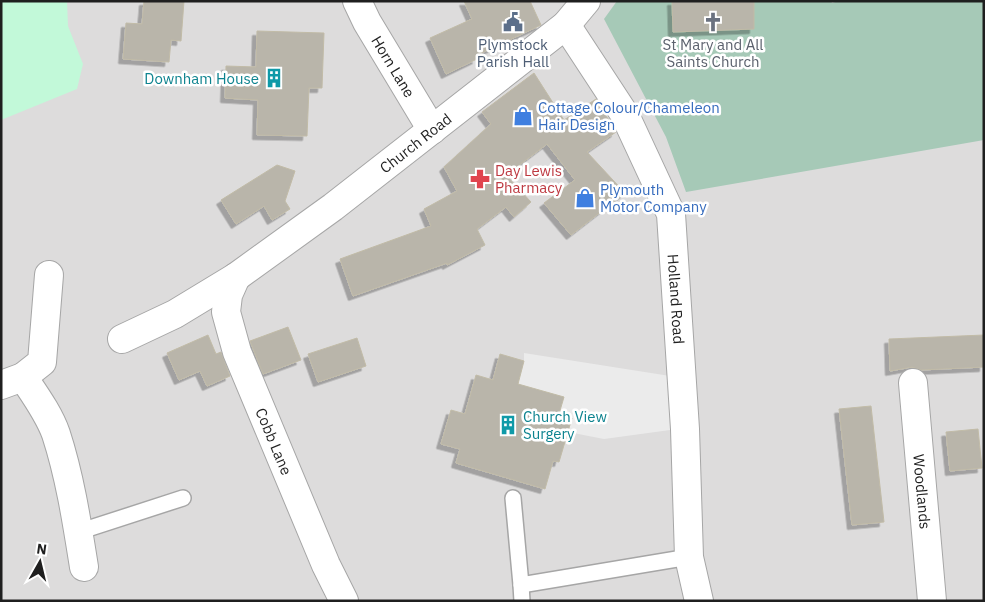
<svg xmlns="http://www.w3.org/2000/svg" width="985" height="602" font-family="'IBM Plex Sans',sans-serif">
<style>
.residential{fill:#dddcdc}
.cemetery{fill:#a6c9b7}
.park{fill:#c2f9d9}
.parking{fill:#ebebeb}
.building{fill:#b9b5aa;stroke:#c1bba7;filter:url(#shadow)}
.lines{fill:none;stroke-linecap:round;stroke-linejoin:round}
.lane-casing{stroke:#a6a6a6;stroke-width:18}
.street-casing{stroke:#a6a6a6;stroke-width:30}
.lane{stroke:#fff;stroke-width:15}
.street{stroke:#fff;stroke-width:28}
.labels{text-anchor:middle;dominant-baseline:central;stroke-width:5;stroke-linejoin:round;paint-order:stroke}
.service-label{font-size:15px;fill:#4e5e75;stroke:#fff}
.worship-label{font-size:15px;fill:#5b616d;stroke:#fff}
.street-label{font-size:15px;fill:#1f1f1f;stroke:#fff}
.culture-label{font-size:15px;fill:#0d838f;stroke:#fff;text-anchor:end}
.shop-label{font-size:15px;fill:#366cbe;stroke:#fff;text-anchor:start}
.health-label{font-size:15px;fill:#be3a42;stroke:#fff;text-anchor:start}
</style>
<defs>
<filter id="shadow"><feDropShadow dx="-4.5" dy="4.5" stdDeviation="0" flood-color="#0004"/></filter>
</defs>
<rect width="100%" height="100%" fill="#f0f0e5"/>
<rect class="residential" x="1" y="1" width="983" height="600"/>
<path class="cemetery" d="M617,1H831L832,3L839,1H984V140L686,192L666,137L604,19Z"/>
<path class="park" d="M1,1H67L68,26L83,64L77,89L1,120Z"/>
<path class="parking" d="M524,353L670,376V430L604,439L568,432L559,414L564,397L518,384L524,361Z"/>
<g class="building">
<path d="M144,1H184L181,41L171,40L169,62L123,59L126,23L142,24Z"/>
<path d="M464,1H530L541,25L475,56L477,59L446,74L430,38L472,19Z"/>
<path d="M672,1H754V29L673,32Z"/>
<path d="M257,31L324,33L322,88H309L307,136L257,135L258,100L225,98L226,66L256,67Z"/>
<path d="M534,73L564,120L596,99L616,132L587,152L625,193L571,235L544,203L575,180L547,144L506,175L531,202L514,217L506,207L477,229L485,245L447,265V263L353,296L340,259L431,226L424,209L457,191L444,167L491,124L482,112Z"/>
<path d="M277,165L295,171L285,201L290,209L272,220L264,206L236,224L221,200Z"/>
<path d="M288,327L301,360L263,374L250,341Z"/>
<path d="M208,335L216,354L221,352L230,376L207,386L200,371L179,380L167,353Z"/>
<path d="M984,335V367L921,370L912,367L890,371L889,339Z"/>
<path d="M357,338L366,366L318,382L308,354Z"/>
<path d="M500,354L524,361L518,384L564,397L559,414L572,418L559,462L553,461L545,489L456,463L460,449L441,444L451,410L465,414L476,375L493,380Z"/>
<path d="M871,406L884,522L852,525L839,409Z"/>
<path d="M978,429L982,468L950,471L946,432Z"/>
</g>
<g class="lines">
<defs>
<g id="lane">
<path d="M513,498L521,585L689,557"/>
<path d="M78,532L183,498"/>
<path d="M521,585L522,601"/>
</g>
<g id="street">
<path id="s1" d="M357,1L367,22L432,130"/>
<path id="s2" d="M566,25L625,115L671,214L685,429L689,557L699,601"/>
<path id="s3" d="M236,277L228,295L226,312L237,352L326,565L344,601"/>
<path id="s4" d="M122,339L175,314L236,277L333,207L566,25L586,1"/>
<path d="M23,377L42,362L49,275"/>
<path id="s5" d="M913,383L932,601"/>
<path d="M1,385L23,377C35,395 49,414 56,434C70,477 77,523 84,567"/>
</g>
</defs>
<use href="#lane" class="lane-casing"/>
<use href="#street" class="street-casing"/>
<use href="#lane" class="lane"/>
<use href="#street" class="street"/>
</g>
<defs>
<symbol id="civic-bare" viewBox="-9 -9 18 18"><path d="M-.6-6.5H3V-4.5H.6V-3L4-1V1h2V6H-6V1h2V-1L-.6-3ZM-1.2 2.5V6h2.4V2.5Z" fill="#5c6f8a" stroke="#fff" stroke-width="2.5" paint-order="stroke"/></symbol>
<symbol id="church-bare" viewBox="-9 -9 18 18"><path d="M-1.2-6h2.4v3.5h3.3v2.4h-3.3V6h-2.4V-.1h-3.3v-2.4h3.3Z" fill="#6b7280" stroke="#fff" stroke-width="2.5" paint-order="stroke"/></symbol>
<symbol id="building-bare" viewBox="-9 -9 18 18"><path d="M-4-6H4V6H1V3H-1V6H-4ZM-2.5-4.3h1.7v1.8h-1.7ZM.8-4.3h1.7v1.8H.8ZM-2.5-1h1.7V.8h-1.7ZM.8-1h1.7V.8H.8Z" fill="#0f9aa8" stroke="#fff" stroke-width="2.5" paint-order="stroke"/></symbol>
<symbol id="shop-bare" viewBox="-9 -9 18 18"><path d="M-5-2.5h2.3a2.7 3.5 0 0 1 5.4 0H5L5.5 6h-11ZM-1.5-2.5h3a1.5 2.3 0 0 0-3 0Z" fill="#3f7fe0" stroke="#fff" stroke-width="2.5" paint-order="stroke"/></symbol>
<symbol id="pharmacy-bare" viewBox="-9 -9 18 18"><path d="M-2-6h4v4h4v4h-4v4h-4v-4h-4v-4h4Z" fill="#e0444e" stroke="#fff" stroke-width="2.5" paint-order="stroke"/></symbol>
</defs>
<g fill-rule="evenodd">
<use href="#civic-bare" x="499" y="8" width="28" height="28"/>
<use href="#church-bare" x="699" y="8" width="28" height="28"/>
<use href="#building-bare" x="260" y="64" width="28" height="28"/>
<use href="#shop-bare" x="509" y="102" width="28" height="28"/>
<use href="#pharmacy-bare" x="466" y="165" width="28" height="28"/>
<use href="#shop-bare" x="571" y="184" width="28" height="28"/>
<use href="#building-bare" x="494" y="411" width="28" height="28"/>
</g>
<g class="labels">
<g class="service-label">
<text x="513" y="44">Plymstock<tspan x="513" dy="17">Parish Hall</tspan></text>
</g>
<g class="worship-label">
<text x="713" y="44">St Mary and All<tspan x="713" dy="17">Saints Church</tspan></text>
</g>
<g class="street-label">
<text stroke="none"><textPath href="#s1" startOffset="75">Horn Lane</textPath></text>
<text stroke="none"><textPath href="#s4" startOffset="354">Church Road</textPath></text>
<text stroke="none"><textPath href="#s2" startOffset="302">Holland Road</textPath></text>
<text stroke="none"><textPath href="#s3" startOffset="175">Cobb Lane</textPath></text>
<text stroke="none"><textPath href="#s5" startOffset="109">Woodlands</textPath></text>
</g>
<g class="culture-label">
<text x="259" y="78">Downham House</text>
<text x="523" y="416" text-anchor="start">Church View<tspan x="523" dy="17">Surgery</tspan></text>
</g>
<g class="shop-label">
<text x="538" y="107">Cottage Colour/Chameleon<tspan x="538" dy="17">Hair Design</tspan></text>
<text x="600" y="189">Plymouth<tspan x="600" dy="17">Motor Company</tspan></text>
</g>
<g class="health-label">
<text x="495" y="170">Day Lewis<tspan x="495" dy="17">Pharmacy</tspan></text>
</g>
</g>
<rect width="985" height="602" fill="none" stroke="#1f1f1f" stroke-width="5"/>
<g transform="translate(40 562) rotate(8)" stroke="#ffffff" stroke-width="4" paint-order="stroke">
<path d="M0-4L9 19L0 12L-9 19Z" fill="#1f1f1f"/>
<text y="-8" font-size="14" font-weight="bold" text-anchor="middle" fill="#1f1f1f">N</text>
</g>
</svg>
